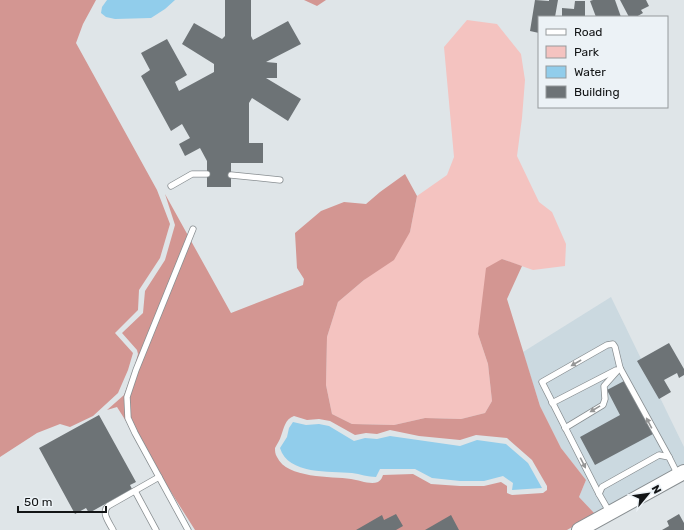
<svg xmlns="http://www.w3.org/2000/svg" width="684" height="530" font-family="Rubik,sans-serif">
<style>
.built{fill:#cbd9e0}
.green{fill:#f4c3c0}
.forest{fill:#d39692;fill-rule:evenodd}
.water{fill:#91cdeb}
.building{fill:#6d7376}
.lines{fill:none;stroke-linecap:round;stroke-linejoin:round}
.service-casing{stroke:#888e91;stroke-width:7}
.tertiary-casing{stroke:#888e91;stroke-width:16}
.service{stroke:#fff;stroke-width:5.5}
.tertiary{stroke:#fff;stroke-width:14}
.oneway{fill:#959696}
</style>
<rect width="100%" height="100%" fill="#dfe5e8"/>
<path class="built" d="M611,297L684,447V465L595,514L579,497L586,480L561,448L540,406L523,352Z"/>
<path class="green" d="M467,20L497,24L521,54L525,80L522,118L517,156L539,202L552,212L566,244L565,266L533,270L502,259L478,334L488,364L492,401L485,413L461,419L425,418L394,425L352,424L332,414L326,385L327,337L338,302L364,280L410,232L417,196L447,175L454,157L444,47Z"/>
<g class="forest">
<path d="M0,0H96L83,24L76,43L157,190L170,224L160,258L139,290L138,310L115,333L133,353L128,370L118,393L93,416L70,427L60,424L37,433L0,457Z"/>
<path d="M304,0H326L317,6Z"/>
<path d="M405,174L417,196L410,232L394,260L364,280L338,302L327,337L326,385L332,414L352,424L394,425L425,418L461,419L485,413L492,401L488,364L478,334L486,268L502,259L522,266L507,299L540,406L561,448L586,480L579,497L595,514L567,530H195L117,407L107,410L124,395L133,372L138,354L137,350L122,333L143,313L145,291L165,260L175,225L165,194L231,313L303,285L304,279L297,268L295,233L321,211L344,202L366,204L380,192ZM294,416L307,420L319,419L330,421L355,435L366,433L377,434L390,430L419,436L460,440L476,435L507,438L532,460L547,486V490L543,493L512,495L507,493V486L501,482L484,486H460L431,484L413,474L383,475C382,478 381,480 378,482C370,485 359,480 351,479C331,476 287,479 277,457C275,454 275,451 275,448C277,444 280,440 281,436C284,428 285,419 294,416Z"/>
</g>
<g class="water">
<path d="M107,0H175L165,9L151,18L115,19L106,17L101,13L102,7Z"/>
<path d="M293,422L306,425L319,424L329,426L354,441L365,438L377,439L390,436L460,446L477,440L506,444L528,463L542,488L512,490L513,483L503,476L484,481H460L432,478L415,469H380L376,477C368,477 360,474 352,473C330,471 288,475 280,448L287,437L289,428Z"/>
</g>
<g class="building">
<path d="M225,0H251V36L253,40L288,21L301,44L266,62L277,63V78H266L301,99L288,121L252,98L249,103V143H263V163H231V187H207V161L200,148L185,156L179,144L190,138L182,124L171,131L141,76L150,70L141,53L167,39L187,75L175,82L179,91L214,72V64L182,44L194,23L222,39L225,36Z"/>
<path d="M535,0L549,1V0H558L555,17H539V33L530,31Z"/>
<path d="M593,0H615L621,17H596L590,1Z"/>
<path d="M620,0H646L649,6L641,10L643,13L636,17H629Z"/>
<path d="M575,1H585V17H562V8L574,9Z"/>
<path d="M669,343L684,369V375L679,378L677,373L664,380L671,392L659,399L637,361Z"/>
<path d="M624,381L653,434L595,465L580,437L620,415L607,390Z"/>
<path d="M99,415L136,482L130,485L132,489L89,513L86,508L75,514L39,448Z"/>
<path d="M396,514L403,526L396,530H356L382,515L384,520Z"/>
<path d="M679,514L684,523V530H662L669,526L667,521Z"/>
<path d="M451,515L459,530H425Z"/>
</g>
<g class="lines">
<defs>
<g id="service">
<path d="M231,175L280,180"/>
<path d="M171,186L192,174H207"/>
<path d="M552,403L616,370"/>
<path d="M565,428L603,405L605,399L604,386L620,368"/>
<path d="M135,491L156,530"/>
<path d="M599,494L542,382L607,345L613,344L615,347L620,368L669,457"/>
<path d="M610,513L599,494L602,487L659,455L669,457L678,475"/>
<path d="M113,530C109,522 101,513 108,506L159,477"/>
<path d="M188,530L135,433L128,418L127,397L136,370L193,229"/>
</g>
<path id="tertiary" d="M579,530L684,472"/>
</defs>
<use href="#service" class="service-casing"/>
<use href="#tertiary" class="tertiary-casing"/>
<use href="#service" class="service"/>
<use href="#tertiary" class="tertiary"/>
</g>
<defs><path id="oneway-solid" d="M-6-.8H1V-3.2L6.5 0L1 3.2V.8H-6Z"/></defs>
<g class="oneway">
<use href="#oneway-solid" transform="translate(576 363) rotate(150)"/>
<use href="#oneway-solid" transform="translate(595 409) rotate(149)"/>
<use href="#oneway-solid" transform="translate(649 423) rotate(-118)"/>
<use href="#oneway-solid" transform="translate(583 463) rotate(63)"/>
</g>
<rect x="538" y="16" width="130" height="92" fill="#ecf2f6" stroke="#959a9c"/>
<rect x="546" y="29" width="20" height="6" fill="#ffffff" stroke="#959a9c"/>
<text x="574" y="36" font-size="12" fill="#131516">Road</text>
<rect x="546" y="46" width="20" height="12" fill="#f4c3c0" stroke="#959a9c"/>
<text x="574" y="56" font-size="12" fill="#131516">Park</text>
<rect x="546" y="66" width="20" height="12" fill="#91cdeb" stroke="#959a9c"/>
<text x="574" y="76" font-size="12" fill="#131516">Water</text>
<rect x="546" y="86" width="20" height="12" fill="#6d7376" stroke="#959a9c"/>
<text x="574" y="96" font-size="12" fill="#131516">Building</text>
<g transform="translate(648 494) rotate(61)" stroke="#ecf2f6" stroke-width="3" paint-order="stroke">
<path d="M0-3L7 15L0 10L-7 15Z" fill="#131516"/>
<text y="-6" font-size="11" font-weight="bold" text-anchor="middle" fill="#131516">N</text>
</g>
<path d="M18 506v6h88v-6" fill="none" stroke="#131516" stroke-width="2"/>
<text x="24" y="506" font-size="12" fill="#131516" stroke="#ecf2f6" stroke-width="3" paint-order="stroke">50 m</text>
</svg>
